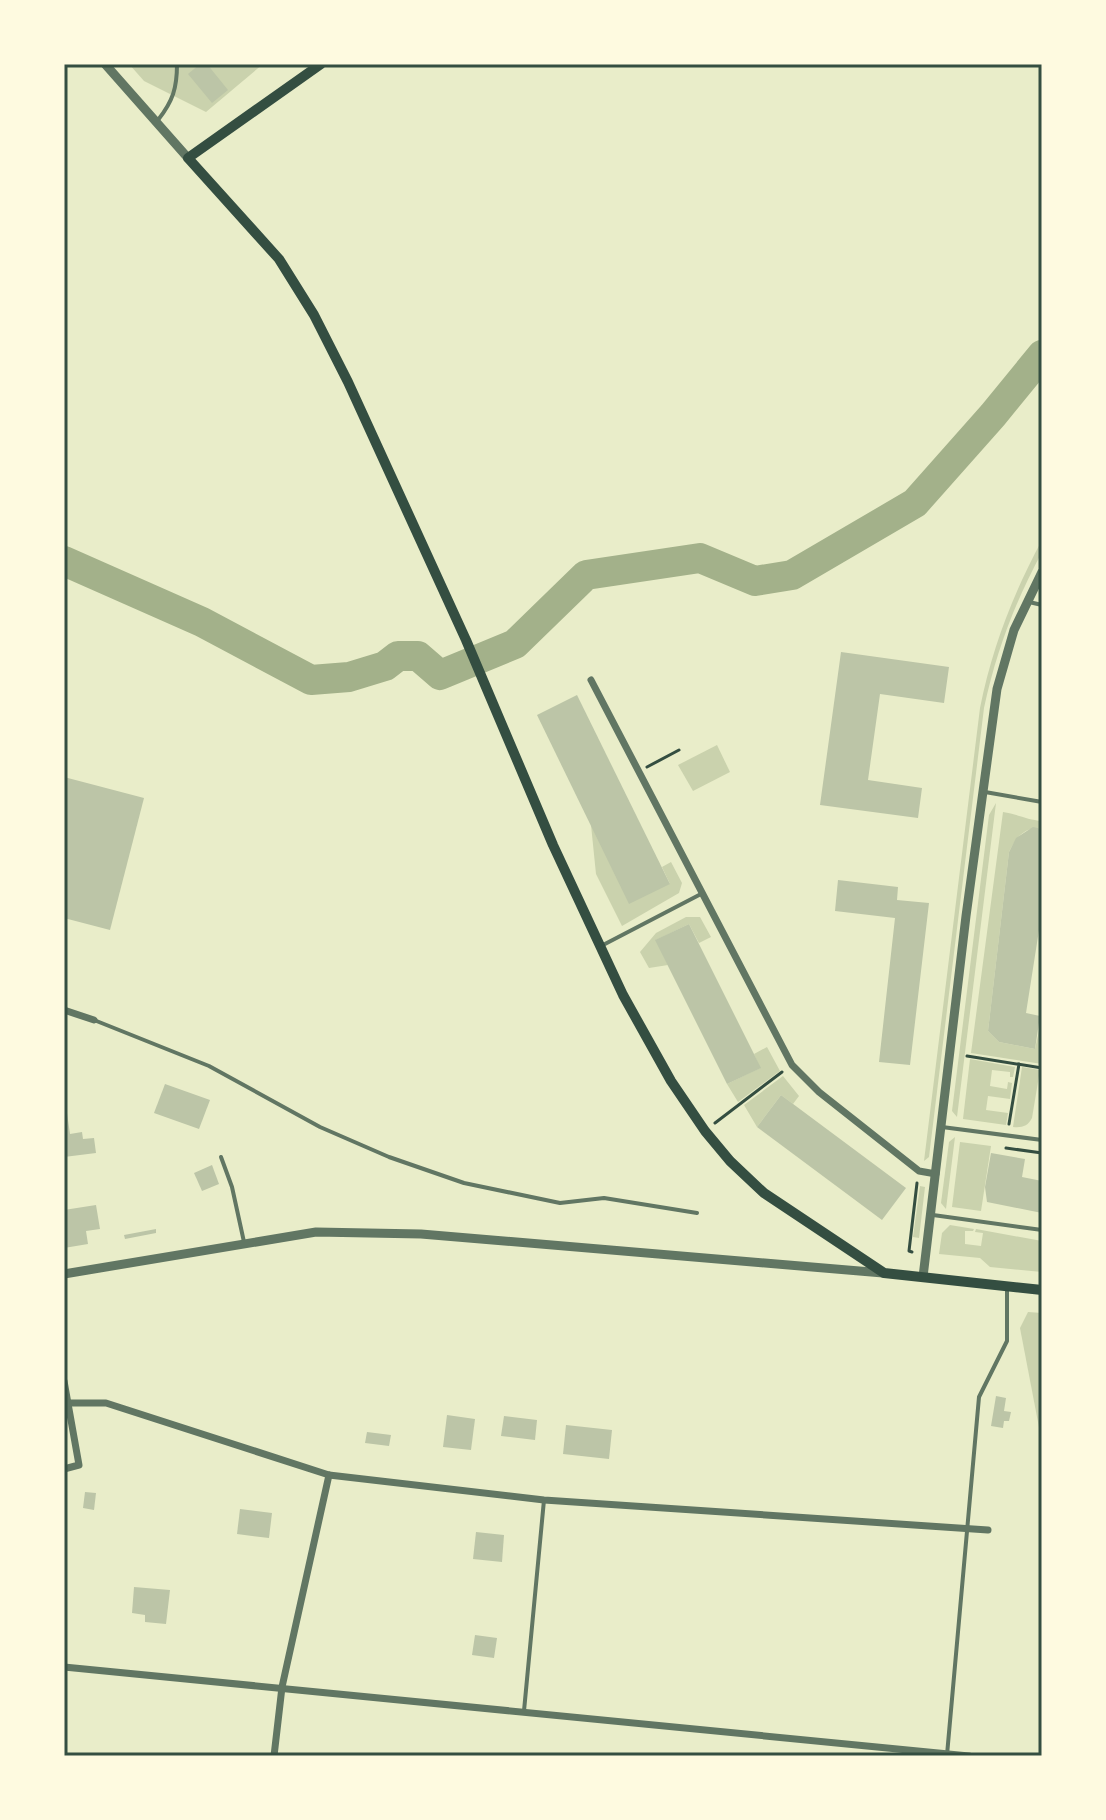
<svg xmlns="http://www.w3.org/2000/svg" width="1106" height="1820" font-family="Commissioner,sans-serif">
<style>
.green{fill:#cad2ad}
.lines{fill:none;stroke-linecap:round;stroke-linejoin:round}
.river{stroke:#a3b18a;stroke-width:30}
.building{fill:#bcc5a7}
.path{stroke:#344e41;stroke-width:3}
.service{stroke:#617663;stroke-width:4}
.minor{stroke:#617663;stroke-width:7}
.tertiary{stroke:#617663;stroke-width:9}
.secondary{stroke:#344e41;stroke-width:10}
.neatline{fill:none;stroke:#344e41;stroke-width:3}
</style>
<rect width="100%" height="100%" fill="#e9edc9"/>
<g class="green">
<path d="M129,64H263L206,112L144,81Z"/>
<path d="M1042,540V552C1015,602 996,652 984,708L929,1157L924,1161L980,708C992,648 1013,594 1042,540Z"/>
<path d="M717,745L730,772L693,791L678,765Z"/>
<path d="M996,803L995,811L957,1117L952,1111L989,815Z"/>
<path d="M1003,812C1017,814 1027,820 1042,821V829C1024,826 1016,838 1009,852L988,1031L999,1042L1035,1049L1042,1017V1064L971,1053Z"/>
<path d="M591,825L670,884L662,867L671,862L682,883L679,893L622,926L596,874Z"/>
<path d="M686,917H700L711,937L699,943L689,924L656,940L668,965L649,968L640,952L656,933Z"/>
<path d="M767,1047L780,1071L738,1102L727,1084L760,1068L754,1054Z"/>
<path d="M970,1059L1015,1067L1013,1077H1010V1072L992,1070L990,1086L1007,1089L1008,1082L1012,1083L1010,1099L988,1096L986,1110L1008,1113L1006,1125L963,1119Z"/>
<path d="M1022,1067L1040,1070L1032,1118C1028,1126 1022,1128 1013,1127Z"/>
<path d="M783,1076L799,1096L793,1104L781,1095L757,1127L744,1105Z"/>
<path d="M955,1137L946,1209L941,1203L949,1142Z"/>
<path d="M960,1142L991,1146L981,1211L952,1207Z"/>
<path d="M920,1186L925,1187L919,1238L913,1237Z"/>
<path d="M950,1225L974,1229L973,1231H965V1244L981,1246L983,1233L975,1232L976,1229L1042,1241V1272L990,1267L980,1258L939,1254L942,1233Z"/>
<path d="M1028,1312L1042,1313V1443L1020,1328Z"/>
</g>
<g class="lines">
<path class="river" d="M64,561L202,622L311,680L349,677L385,666L398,656H418L440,675L515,644L586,575L700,558L755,581L792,575L915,503L993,415L1042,355"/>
</g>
<g class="building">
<path d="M200,64H207L228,90L212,103L188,74Z"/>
<path d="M841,652L949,667L944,703L880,694L868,780L922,788L918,818L820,805Z"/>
<path d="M577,695L670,884L629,904L537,715Z"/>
<path d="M64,777L144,798L110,930L64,918Z"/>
<path d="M1033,827L1042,829V911L1026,1013L1040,1016L1035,1049L999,1042L988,1031L1009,852L1016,838Z"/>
<path d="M838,880L898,887L897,900L929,903L910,1065L879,1062L895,918L835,911Z"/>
<path d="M689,924L761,1068L727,1084L655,940Z"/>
<path d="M165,1084L210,1100L199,1129L154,1113Z"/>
<path d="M781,1095L906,1188L882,1220L757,1127Z"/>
<path d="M64,1113H67L70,1134L82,1132L83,1139L94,1138L96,1153L64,1157Z"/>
<path d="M991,1153L1025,1159L1022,1177L1042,1181V1213L987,1202L985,1187Z"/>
<path d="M212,1165L219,1184L202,1191L194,1173Z"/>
<path d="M96,1205L100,1229L86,1231L88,1244L64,1248V1210Z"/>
<path d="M156,1229V1233L125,1239L124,1235Z"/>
<path d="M996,1396L1006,1398L1004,1411L1011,1412L1009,1421H1004L1003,1428L991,1426Z"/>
<path d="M447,1415L475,1419L471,1450L443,1447Z"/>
<path d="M504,1416L537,1420L535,1440L501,1436Z"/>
<path d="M566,1425L612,1430L609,1459L563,1454Z"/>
<path d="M367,1432L391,1435L389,1446L365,1443Z"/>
<path d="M85,1492L96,1493L94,1510L83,1508Z"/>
<path d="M240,1509L272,1513L269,1538L237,1534Z"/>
<path d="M476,1532L504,1535L502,1562L473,1559Z"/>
<path d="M134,1587L170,1590L166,1624L145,1622V1615L132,1613Z"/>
<path d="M475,1635L497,1638L494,1658L472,1655Z"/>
</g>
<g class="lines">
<g class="path">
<path d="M647,767L679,750"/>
<path d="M967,1056L1042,1068"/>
<path d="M715,1123L782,1072"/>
<path d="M1009,1124L1019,1064"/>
<path d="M1006,1148L1042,1153"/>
<path d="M912,1252L909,1251L917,1183"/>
</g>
<g class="service">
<path d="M158,120C173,101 177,88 177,64"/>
<path d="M1029,602L1042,605"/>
<path d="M985,792L1042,802"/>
<path d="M603,945L701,894"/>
<path d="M94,1020L209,1066L320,1127L389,1157L464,1183L560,1203L604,1198L697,1213"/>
<path d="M942,1127L1042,1140"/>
<path d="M221,1157L232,1187L244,1242"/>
<path d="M933,1215L1042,1230"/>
<path d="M524,1711L544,1500"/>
<path d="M947,1755L979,1397L1007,1341V1288"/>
</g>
<g class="minor">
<path d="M591,680L792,1065L819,1092L919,1171L936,1174"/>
<path d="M64,1010L94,1020"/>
<path d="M64,1381L79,1465L64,1469"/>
<path d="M68,1403H106L329,1475L544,1500L988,1530"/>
<path d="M64,1667L969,1756"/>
<path d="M274,1756L282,1687L329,1475"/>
</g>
<g class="tertiary">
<path d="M105,64L188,158"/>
<path d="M64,1274L316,1232L421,1234L883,1273"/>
<path d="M923,1277L966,916L997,689L1014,630L1042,572"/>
</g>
<path class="secondary" d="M321,64L188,158L279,259L314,315L348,382L466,640L553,845L623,995L671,1081L705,1131L730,1161L764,1193L884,1273L1042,1290"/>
</g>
<rect width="1106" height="1820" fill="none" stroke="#fefae0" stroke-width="132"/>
<rect x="66" y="66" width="974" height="1688" class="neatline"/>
</svg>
